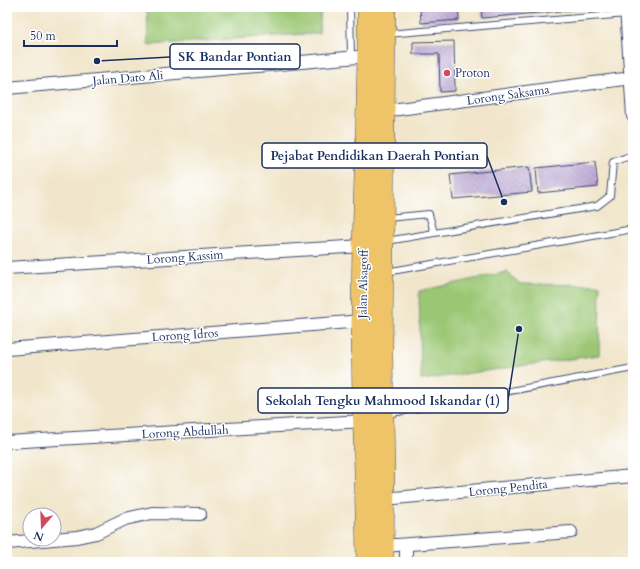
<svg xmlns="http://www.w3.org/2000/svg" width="640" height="569" font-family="Cardo,serif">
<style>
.pitch{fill:#9bc775;stroke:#5b7b6a}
.building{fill:url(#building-back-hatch)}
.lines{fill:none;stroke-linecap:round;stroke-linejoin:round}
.service-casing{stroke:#3b4a6e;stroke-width:8}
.minor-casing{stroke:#3b4a6e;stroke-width:14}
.trunk-casing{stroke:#3b4a6e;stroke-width:22}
.service{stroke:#fff;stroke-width:6}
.minor{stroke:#fff;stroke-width:12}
.trunk{stroke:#efc469;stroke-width:21}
.poi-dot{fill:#d1495b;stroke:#fff;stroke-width:1.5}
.labels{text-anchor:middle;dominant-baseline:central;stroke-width:3;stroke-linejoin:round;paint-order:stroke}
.poi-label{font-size:12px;fill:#1b2f5e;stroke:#fff;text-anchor:start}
.street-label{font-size:12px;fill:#1b2f5e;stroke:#fff}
.leader{fill:none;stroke:#1b2f5e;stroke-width:1.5}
.callout-dot{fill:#1b2f5e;stroke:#fff;stroke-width:1.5}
.callout{fill:#fff;stroke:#1b2f5e;stroke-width:1.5}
.callout-label{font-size:13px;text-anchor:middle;font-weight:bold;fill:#1b2f5e}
</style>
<defs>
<pattern id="building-back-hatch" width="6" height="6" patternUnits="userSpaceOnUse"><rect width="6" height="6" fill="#bca8d4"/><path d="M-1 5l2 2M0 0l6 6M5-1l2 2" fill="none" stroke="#9889af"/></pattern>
</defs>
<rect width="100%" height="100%" fill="#fff"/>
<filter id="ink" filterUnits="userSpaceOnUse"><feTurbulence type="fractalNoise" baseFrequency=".025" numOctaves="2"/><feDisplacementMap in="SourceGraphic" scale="8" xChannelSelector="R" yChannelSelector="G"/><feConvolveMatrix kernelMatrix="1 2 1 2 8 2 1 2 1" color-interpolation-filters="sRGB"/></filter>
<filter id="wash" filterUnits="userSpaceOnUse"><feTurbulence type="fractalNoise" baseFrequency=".012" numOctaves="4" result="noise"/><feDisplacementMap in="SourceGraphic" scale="16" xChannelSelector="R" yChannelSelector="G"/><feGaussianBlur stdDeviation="0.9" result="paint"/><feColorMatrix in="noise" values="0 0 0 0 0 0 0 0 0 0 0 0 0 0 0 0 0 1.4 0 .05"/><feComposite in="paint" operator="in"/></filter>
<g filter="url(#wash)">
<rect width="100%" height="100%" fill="#f1e6cb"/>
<g class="pitch">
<path d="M147,7H321L319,33L148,45Z"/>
<path d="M507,272L520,284L600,285L599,355L421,380L419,291Z"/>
</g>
<g id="blocks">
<g class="building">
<path d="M420,7H458L459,20L421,23Z"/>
<path d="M481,7H594V8L482,18Z"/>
<path d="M454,41L455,91L440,92L439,54H413V42Z"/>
<path d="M595,162L598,187L538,193L536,168Z"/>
<path d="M529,167L532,192L453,199L450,175Z"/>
</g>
</g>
</g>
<g filter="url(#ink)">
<use href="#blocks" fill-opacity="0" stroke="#3b4a6e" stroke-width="1"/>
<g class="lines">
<defs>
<g id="service">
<path d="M350,7L351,57"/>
<path d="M387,34L627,14"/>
<path d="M434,233L597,206L610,196L613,162L633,155"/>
<path d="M387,241L434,233L429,214L387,218"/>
<path d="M386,272L633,229"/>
<path d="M387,414L633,368"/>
</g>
<g id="minor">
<path d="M626,7L633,116"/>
<path d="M7,88L369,56"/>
<path d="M384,111L631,78"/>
<path d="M7,268L363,246"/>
<path d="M7,349L362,321"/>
<path d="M7,442L364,421"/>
<path d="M384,499L633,476"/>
<path d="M7,543L77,537L96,533L125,519L152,513L200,514"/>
<path d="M406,545V562"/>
<path d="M383,546L571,532"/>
</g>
<g id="trunk">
<path d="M367,562C366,482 362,401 362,321C362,216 369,112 368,7"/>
<path d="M383,562L384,477L382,354L385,7"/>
</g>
</defs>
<use href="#service" class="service-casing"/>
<use href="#minor" class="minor-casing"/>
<use href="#trunk" class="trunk-casing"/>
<use href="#service" class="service"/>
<use href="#minor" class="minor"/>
<use href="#trunk" class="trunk"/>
</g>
</g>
<circle class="poi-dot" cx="447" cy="73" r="4"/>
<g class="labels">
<g class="poi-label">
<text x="455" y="73">Proton</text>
</g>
<g class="street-label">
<text transform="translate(128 78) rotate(-5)">Jalan Dato Ali</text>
<text transform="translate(508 95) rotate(-8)">Lorong Saksama</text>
<text transform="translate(185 257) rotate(-4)">Lorong Kassim</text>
<text transform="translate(363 284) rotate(-89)">Jalan Alsagoff</text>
<text transform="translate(185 335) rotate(-4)">Lorong Idros</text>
<text transform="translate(185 432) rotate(-3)">Lorong Abdullah</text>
<text transform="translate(508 488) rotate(-6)">Lorong Pendita</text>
</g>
</g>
<path class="leader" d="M97 61L170 57M504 202L487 156M519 329L508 400"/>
<g class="callout-dot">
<circle cx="97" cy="61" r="4"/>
<circle cx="504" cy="202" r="4"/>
<circle cx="519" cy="329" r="4"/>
</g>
<g class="callout">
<rect x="170" y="44" width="130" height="25" rx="4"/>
<rect x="262" y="143" width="225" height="25" rx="4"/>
<rect x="258" y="388" width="250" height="25" rx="4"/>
</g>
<g class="callout-label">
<text x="235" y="61">SK Bandar Pontian</text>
<text x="375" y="160">Pejabat Pendidikan Daerah Pontian</text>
<text x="383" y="405">Sekolah Tengku Mahmood Iskandar (1)</text>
</g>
<rect width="640" height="569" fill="none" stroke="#fff" stroke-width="24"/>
<g transform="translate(42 527) rotate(199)"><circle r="19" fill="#ffffff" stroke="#a4acbf"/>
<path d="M0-3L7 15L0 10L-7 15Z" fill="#d1495b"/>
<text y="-6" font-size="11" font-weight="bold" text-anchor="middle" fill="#1b2f5e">N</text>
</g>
<path d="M24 40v6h93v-6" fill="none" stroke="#1b2f5e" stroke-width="2"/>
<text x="30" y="40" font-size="12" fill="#1b2f5e" stroke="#ffffff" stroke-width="3" paint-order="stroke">50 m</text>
</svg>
